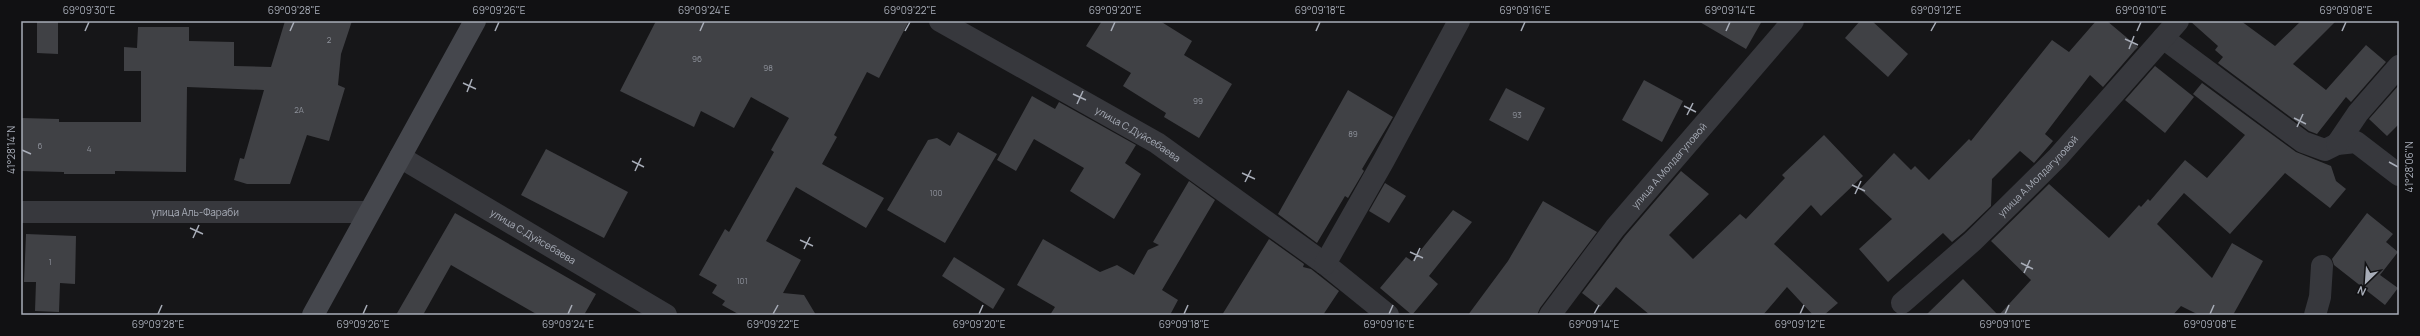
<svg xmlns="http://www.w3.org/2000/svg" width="2420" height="336" font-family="Manrope,sans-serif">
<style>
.building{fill:#404145}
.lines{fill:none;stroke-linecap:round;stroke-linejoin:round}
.street{stroke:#37383d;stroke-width:22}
.secondary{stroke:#45474d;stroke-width:22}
.ticks{fill:none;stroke:#a8adb8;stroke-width:1.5}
.labels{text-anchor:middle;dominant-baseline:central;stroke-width:3;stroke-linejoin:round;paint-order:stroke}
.number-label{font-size:8px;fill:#8e929b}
.street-label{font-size:10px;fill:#a8adb8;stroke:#111113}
.neatline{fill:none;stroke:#a8adb8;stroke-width:1.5}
.ticks-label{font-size:10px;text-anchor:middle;fill:#a8adb8}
</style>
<rect width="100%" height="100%" fill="#161618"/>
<g class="building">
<path d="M37,21H58V54L37,53Z"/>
<path d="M285,21H352L341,54L338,85L345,88L329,141L307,135L290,184H247L234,180L240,158L244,159L264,90L187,87L186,172L115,171V174H64V172L21,171V118L59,119V122H141V71H124V47L137,48L138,27H189V41L234,42V66L271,67Z"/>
<path d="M656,21H909L879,78L867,72L834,135L837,137L822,164L884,198L866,228L796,187L766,241L801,260L783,293L804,295L816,315H740L722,305L725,301L712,293L717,285L699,275L725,229L729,232L774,152L771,150L789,118L751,97L734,128L701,111L694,127L620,91Z"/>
<path d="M1102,21H1160L1192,41L1184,55L1232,84L1199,138L1164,117L1166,113L1123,86L1131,73L1086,46Z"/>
<path d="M1698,21H1762L1746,49Z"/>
<path d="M1860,21H1872L1908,54L1888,77L1845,38Z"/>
<path d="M2096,21H2107L2138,47L2135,50L2103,87L2090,75L2045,134L2053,141L2034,163L2020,151L1992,179L1991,206L1964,232L1952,242L1943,233L1888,282L1859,249L1892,219L1860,189L1894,153L1911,170L1915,166L1929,180L1969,139L1971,141L2052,40L2069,52Z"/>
<path d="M2190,21H2241L2275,46L2301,21H2336L2293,64L2326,90L2366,45L2386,62L2351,102L2346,97L2317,134L2309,131L2218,63L2223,57L2215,50L2218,46Z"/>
<path d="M2155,66L2194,97L2165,133L2125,100Z"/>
<path d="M1644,80L1683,101L1662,142L1622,120Z"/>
<path d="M2202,83L2296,152L2331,166L2336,181L2346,189L2330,208L2285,173L2230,234L2184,193L2157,224L2212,278L2232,243L2263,261L2233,315H2199L2181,306L2173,315H1999L2031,280L1991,241L2049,184L2109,238L2139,205L2141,207L2148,199L2150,201L2185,160L2207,178L2245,135L2193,94Z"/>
<path d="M2399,85V124L2387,136L2369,119Z"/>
<path d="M1506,88L1545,108L1528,141L1489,120Z"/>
<path d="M1348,90L1393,117L1362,169L1364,171L1348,198L1345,196L1317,243L1278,214Z"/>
<path d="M1032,96L1055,109L1059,102L1136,145L1125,163L1141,174L1114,219L1070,191L1084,168L1034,139L1016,171L997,160Z"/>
<path d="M958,132L997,154L945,243L887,210L928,140L937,138L950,146Z"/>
<path d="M1824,135L1863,176L1821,216L1811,205L1774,244L1838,303L1824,315H1813L1787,287L1763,315H1650L1616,287L1600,307L1582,293L1625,236L1681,171L1709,194L1669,235L1693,259L1740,214L1746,219L1785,178L1782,175Z"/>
<path d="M546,149L628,192L604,238L521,195Z"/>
<path d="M1189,181L1215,200L1162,290L1178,300L1170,315H1050L1055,307L1017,285L1043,239L1100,272L1117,265L1134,275L1148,250L1159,245L1153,242Z"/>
<path d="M1385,183L1406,196L1389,223L1369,211Z"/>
<path d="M1543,201L1597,232L1540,308L1537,315H1468L1508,261Z"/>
<path d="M1453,210L1472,222L1429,276L1438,284L1412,315L1380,288L1406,257L1412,261Z"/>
<path d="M455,213L596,294L584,315H538L451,265L423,315H396Z"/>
<path d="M2367,213L2393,234L2386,242L2398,252L2380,275L2398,288L2385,305L2334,265L2332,259Z"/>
<path d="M26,234L76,236L75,284L60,283L59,312L35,311L36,282H24Z"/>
<path d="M1269,239L1304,264L1303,267L1311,269L1339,291L1323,315H1222Z"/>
<path d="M954,257L1005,289L993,309L942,276Z"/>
<path d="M1963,279L1998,315H1926Z"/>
</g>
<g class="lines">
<g class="street">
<path id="s1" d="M940,21L1157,143L1325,264L1388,315"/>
<path d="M2163,38L2303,142L2325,150L2337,144L2356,142L2399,175"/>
<path d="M2337,144L2358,113L2399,66"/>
<path id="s2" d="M400,157L666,315"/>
<path id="s3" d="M21,212H368"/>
<path d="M1325,264L1384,160L1459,21"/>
<path id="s4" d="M1902,303L1973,241L2058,157L2178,21"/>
<path id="s5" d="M1550,315L1615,228L1793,21"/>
<path d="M2315,315L2320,297L2322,266"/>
</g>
<path class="secondary" d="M313,315L475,21"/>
</g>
<path class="ticks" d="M85,31L89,22M290,31L294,22M495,31L499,22M700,31L704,22M905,31L910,22M1111,31L1115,22M1316,31L1320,22M1521,31L1525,22M1726,31L1730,22M1931,31L1936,22M2137,31L2141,22M2342,31L2346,22M2125,39L2138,45M2129,49L2134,36M463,83L476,89M467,92L472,79M1073,94L1086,100M1077,104L1083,91M1684,106L1696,112M1687,115L1693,103M2294,118L2306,124M2297,127L2303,114M22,150L31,154M632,161L644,167M2389,162L2398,167M635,171L641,158M1242,173L1255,179M1245,182L1251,170M1852,185L1865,191M1855,194L1861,181M190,228L203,234M193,238L199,225M800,240L813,246M804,249L810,237M1410,252L1423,258M1414,261L1420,248M2021,263L2033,269M2024,273L2030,260M158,314L162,305M363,314L367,305M568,314L572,305M773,314L778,305M979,314L983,305M1184,314L1188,305M1389,314L1393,305M1594,314L1599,305M1800,314L1804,305M2005,314L2009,305M2210,314L2214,305"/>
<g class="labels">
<g class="number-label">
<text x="329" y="39">2</text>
<text x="697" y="58">96</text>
<text x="768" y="67">98</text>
<text x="1198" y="100">99</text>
<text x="299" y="109">2А</text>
<text x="1517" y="114">93</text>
<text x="1353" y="133">89</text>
<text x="40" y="145">6</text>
<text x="89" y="148">4</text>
<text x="936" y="192">100</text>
<text x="50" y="261">1</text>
<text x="742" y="280">101</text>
</g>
<g class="street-label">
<text stroke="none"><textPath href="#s1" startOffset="228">улица С.Дуйсебаева</textPath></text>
<text stroke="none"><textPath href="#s5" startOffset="191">улица А.Молдагуловой</textPath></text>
<text stroke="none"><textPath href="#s4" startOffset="186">улица А.Молдагуловой</textPath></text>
<text stroke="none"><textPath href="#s3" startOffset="174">улица Аль-Фараби</textPath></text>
<text stroke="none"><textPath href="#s2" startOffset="155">улица С.Дуйсебаева</textPath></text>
</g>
</g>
<rect width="2420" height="336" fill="none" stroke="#111113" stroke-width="44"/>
<g transform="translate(2366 282) rotate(205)" stroke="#111113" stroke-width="3" paint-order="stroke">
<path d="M0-3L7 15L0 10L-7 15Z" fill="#a8adb8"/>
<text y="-6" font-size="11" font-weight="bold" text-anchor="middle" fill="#a8adb8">N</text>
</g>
<rect x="22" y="22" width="2376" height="292" class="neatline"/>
<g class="ticks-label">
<text x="89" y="14">69°09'30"E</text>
<text x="294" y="14">69°09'28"E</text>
<text x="499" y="14">69°09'26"E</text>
<text x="704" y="14">69°09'24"E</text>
<text x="910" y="14">69°09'22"E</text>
<text x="1115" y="14">69°09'20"E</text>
<text x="1320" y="14">69°09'18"E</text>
<text x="1525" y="14">69°09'16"E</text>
<text x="1730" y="14">69°09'14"E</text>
<text x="1936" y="14">69°09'12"E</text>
<text x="2141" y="14">69°09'10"E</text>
<text x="2346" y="14">69°09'08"E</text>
<text transform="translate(11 150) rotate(-90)" y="4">41°28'14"N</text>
<text transform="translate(2409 167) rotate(-90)" y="4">41°28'06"N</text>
<text x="158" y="328">69°09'28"E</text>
<text x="363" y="328">69°09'26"E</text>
<text x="568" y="328">69°09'24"E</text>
<text x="773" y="328">69°09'22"E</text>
<text x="979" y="328">69°09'20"E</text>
<text x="1184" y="328">69°09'18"E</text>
<text x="1389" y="328">69°09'16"E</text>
<text x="1594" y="328">69°09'14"E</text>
<text x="1800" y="328">69°09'12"E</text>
<text x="2005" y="328">69°09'10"E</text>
<text x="2210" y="328">69°09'08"E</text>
</g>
</svg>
